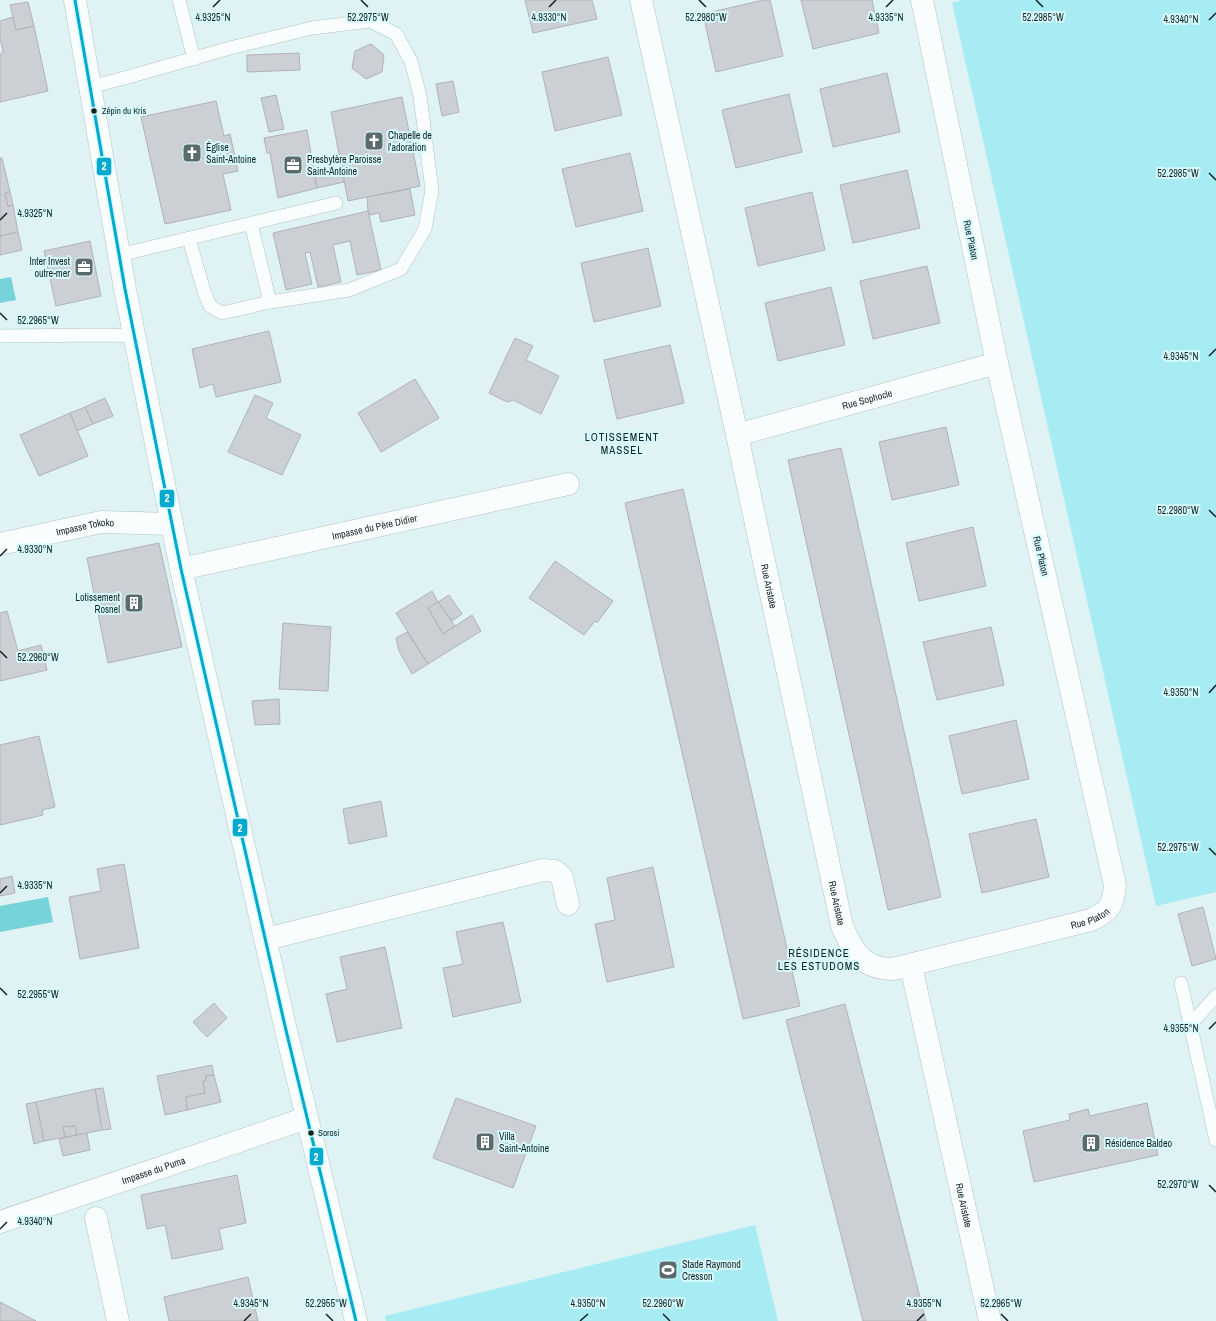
<svg xmlns="http://www.w3.org/2000/svg" width="1216" height="1321" font-family="'Archivo Narrow',sans-serif">
<style>
.green{fill:#a7ecf2}
.water{fill:#76d3da}
.building{fill:#ccd0d4;stroke:#b0b3b7}
.lines{fill:none;stroke-linecap:round;stroke-linejoin:round}
.service-casing{stroke:#b2c2c3;stroke-width:14}
.minor-casing{stroke:#b2c2c3;stroke-width:23}
.service{stroke:#fafdfd;stroke-width:13}
.minor{stroke:#fafdfd;stroke-width:22}
.bus-1-casing{stroke:#d6fafd;stroke-width:6}
.bus-1{stroke:#00a9ce;stroke-width:3}
.ticks{fill:none;stroke:#142223;stroke-width:1.5}
.bus-dot{fill:#142223;stroke:#d6fafd;stroke-width:1.5}
.labels{text-anchor:middle;dominant-baseline:central;stroke-width:4;stroke-linejoin:round;paint-order:stroke}
.bus-label{font-size:9px;fill:#142223;stroke:#d6fafd;text-anchor:start}
.poi-label{font-size:10px;fill:#142223;stroke:#d6fafd;text-anchor:start}
.street-label{font-size:10px;fill:#142223;stroke:#d6fafd}
.neighbourhood-label{font-size:11px;letter-spacing:1px;fill:#142223;stroke:#d6fafd}
.ticks-label{font-size:10px;text-anchor:middle;fill:#142223;stroke:#d6fafd;stroke-width:4;stroke-linejoin:round;paint-order:stroke}
.line-badge{stroke:#d6fafd;stroke-width:1.5}
.badge-label{font-size:11px;text-anchor:middle;font-weight:bold;fill:#fff}
</style>
<rect width="100%" height="100%" fill="#dff2f4"/>
<g class="green">
<path d="M963,0H1216V892L1156,906L952,3Z"/>
<path d="M755,1225L778,1321H386L385,1316Z"/>
</g>
<g class="water">
<path d="M11,277L16,300L0,303V279Z"/>
<path d="M48,897L53,922L0,932V906Z"/>
</g>
<g class="building">
<path d="M525,0H592L597,19L533,33Z"/>
<path d="M763,0H770L783,56L716,72L703,14Z"/>
<path d="M801,0H872L879,33L813,49Z"/>
<path d="M28,2L34,26L16,30L10,5Z"/>
<path d="M13,17L16,30L34,26L48,91L0,102V55L3,51L0,38V21Z"/>
<path d="M371,44L384,55L382,72L366,79L352,68L355,51Z"/>
<path d="M299,53L300,70L247,72V55Z"/>
<path d="M608,57L622,115L555,131L542,72Z"/>
<path d="M887,73L900,132L833,147L820,89Z"/>
<path d="M453,81L459,112L442,116L436,84Z"/>
<path d="M789,94L802,152L736,168L722,110Z"/>
<path d="M276,95L284,129L269,132L261,98Z"/>
<path d="M402,97L420,186L348,201L331,112Z"/>
<path d="M216,101L224,136L230,134L238,171L223,174L231,210L165,224L141,117Z"/>
<path d="M307,130L317,188L278,198L270,153H267L264,138Z"/>
<path d="M630,153L643,211L576,227L562,169Z"/>
<path d="M0,158H2L10,192L5,193L8,206L13,205L18,232L0,236Z"/>
<path d="M343,170L344,182L317,188L315,177Z"/>
<path d="M907,170L920,228L853,243L840,185Z"/>
<path d="M410,189L415,215L381,222L379,213L370,215L368,211L367,197Z"/>
<path d="M10,192L13,205L8,206L5,193Z"/>
<path d="M812,192L825,250L758,266L745,208Z"/>
<path d="M368,211L381,270L357,275L350,241L333,245L341,282L318,287L310,252L305,253L312,284L286,290L273,233Z"/>
<path d="M18,232L22,250L0,255V236Z"/>
<path d="M90,241L101,296L56,306L44,251Z"/>
<path d="M648,248L661,306L594,322L581,263Z"/>
<path d="M927,266L940,323L873,339L860,281Z"/>
<path d="M831,287L845,345L778,361L765,303Z"/>
<path d="M269,331L281,382L216,397L213,384L200,388L192,349Z"/>
<path d="M515,338L533,346L526,360L559,376L541,414L513,400L507,402L489,393Z"/>
<path d="M670,345L684,403L617,419L604,360Z"/>
<path d="M415,379L439,418L381,452L358,413Z"/>
<path d="M255,395L273,403L266,418L301,435L282,475L228,452Z"/>
<path d="M105,398L113,416L93,424L85,407Z"/>
<path d="M85,407L93,424L77,431L70,413Z"/>
<path d="M70,413L88,456L39,476L20,435Z"/>
<path d="M946,427L959,485L892,500L879,442Z"/>
<path d="M841,448L941,897L888,910L788,460Z"/>
<path d="M683,489L800,1006L743,1019L625,503Z"/>
<path d="M973,527L986,586L919,601L906,543Z"/>
<path d="M159,543L182,647L108,663L87,558Z"/>
<path d="M555,561L613,601L597,623L595,621L584,635L529,598Z"/>
<path d="M432,591L438,602L428,608L443,634L472,615L481,631L428,664L396,613Z"/>
<path d="M449,595L462,614L452,621L438,602Z"/>
<path d="M438,602L455,626L443,634L428,608Z"/>
<path d="M7,611L18,651L41,645L47,670L0,681V613Z"/>
<path d="M283,623L331,627L328,691L279,689Z"/>
<path d="M991,627L1004,685L937,700L923,642Z"/>
<path d="M407,632L428,664L412,674L399,651L396,638Z"/>
<path d="M279,699L280,724L255,725L252,701Z"/>
<path d="M1016,720L1029,779L962,794L949,736Z"/>
<path d="M39,736L55,807L42,810L43,815L0,825V745Z"/>
<path d="M381,801L387,836L349,844L343,809Z"/>
<path d="M1036,819L1049,877L982,893L969,834Z"/>
<path d="M124,864L139,948L80,959L69,897L101,891L97,869Z"/>
<path d="M653,867L674,967L607,982L595,924L615,920L607,878Z"/>
<path d="M12,876L15,893L0,896V879Z"/>
<path d="M1203,907L1216,959L1192,966L1178,914Z"/>
<path d="M503,922L521,1002L453,1017L443,968L463,964L456,932Z"/>
<path d="M385,947L402,1028L337,1042L326,994L347,989L340,957Z"/>
<path d="M214,1003L227,1018L207,1037L193,1022Z"/>
<path d="M845,1004L926,1321H863L786,1020Z"/>
<path d="M212,1065L214,1075L206,1076V1081H203L205,1093L186,1097L187,1110L165,1115L157,1076Z"/>
<path d="M214,1075L221,1102L187,1110L186,1097L205,1093L203,1081H206V1076Z"/>
<path d="M103,1088L111,1129L102,1130L95,1089Z"/>
<path d="M95,1089L102,1130L77,1135L75,1126L63,1127L65,1137L44,1141L36,1102Z"/>
<path d="M456,1098L536,1126L513,1188L433,1158Z"/>
<path d="M36,1102L44,1141L34,1144L26,1104Z"/>
<path d="M1147,1103L1158,1155L1034,1182L1023,1131L1070,1120L1069,1114L1088,1109L1090,1116Z"/>
<path d="M75,1126L77,1135L65,1137L63,1127Z"/>
<path d="M87,1133L90,1150L63,1156L59,1139Z"/>
<path d="M237,1175L246,1223L219,1229L223,1249L172,1259L165,1225L147,1229L141,1195Z"/>
<path d="M248,1277L258,1321H169L164,1297Z"/>
<path d="M0,1302L36,1321H0Z"/>
</g>
<g class="lines">
<defs>
<g id="service">
<path d="M179,0L194,59"/>
<path d="M90,87L121,79L230,48L312,28L370,21L396,34L411,61L420,96L432,190L425,229L401,269L349,290L270,302L222,313L210,306L204,291L189,239"/>
<path d="M251,224L270,302"/>
<path d="M119,255L336,203"/>
<path d="M0,336L106,335L135,336"/>
<path d="M1181,983L1216,1140"/>
<path d="M1191,1024L1216,996"/>
</g>
<g id="minor">
<path d="M75,0L125,289L181,569L285,1026L356,1321"/>
<path id="s1" d="M641,0L737,435L842,926C853,952 863,969 893,969L1091,920C1110,911 1113,906 1115,885L997,363L922,0"/>
<path id="s2" d="M737,435L997,363"/>
<path id="s3" d="M0,544L101,522L172,524"/>
<path id="s4" d="M181,569L568,484"/>
<path d="M266,939L543,870L555,871L562,877L568,904"/>
<path id="s5" d="M911,966L990,1321"/>
<path d="M96,1218L118,1321"/>
<path id="s6" d="M0,1222L307,1118"/>
</g>
</defs>
<use href="#service" class="service-casing"/>
<use href="#minor" class="minor-casing"/>
<use href="#service" class="service"/>
<use href="#minor" class="minor"/>
<defs>
<path id="bus-1" d="M75,0L125,289L181,569L285,1026L356,1321"/>
</defs>
<use href="#bus-1" class="bus-1-casing"/>
<use href="#bus-1" class="bus-1"/>
</g>
<path class="ticks" d="M361,0L368,7M699,0L706,7M1036,0L1043,7M213,7L220,0M549,7L556,0M886,7L893,0M1209,20L1216,13M1209,173L1216,180M0,220L7,213M0,313L7,320M1209,356L1216,349M1209,510L1216,517M0,556L7,549M0,651L7,658M1209,693L1216,685M1209,848L1216,855M0,893L7,886M0,988L7,995M1209,1029L1216,1022M1209,1185L1216,1192M0,1229L7,1222M326,1314L333,1321M663,1314L670,1321M1001,1314L1008,1321M244,1321L251,1314M580,1321L588,1314M917,1321L924,1314"/>
<defs>
<symbol id="church-square" viewBox="-11 -11 22 22"><rect x="-9" y="-9" width="18" height="18" rx="4" fill="#5b6b6c" stroke="#d6fafd"/><path d="M-1.2-6h2.4v3.5h3.3v2.4h-3.3V6h-2.4V-.1h-3.3v-2.4h3.3Z" fill="#fff"/></symbol>
<symbol id="office-square" viewBox="-11 -11 22 22"><rect x="-9" y="-9" width="18" height="18" rx="4" fill="#5b6b6c" stroke="#d6fafd"/><path d="M-6-3h4V-5.5h4V-3h4V5H-6ZM-1-4.5V-3h2v-1.5ZM-6 0V1H6V0Z" fill="#fff"/></symbol>
<symbol id="building-square" viewBox="-11 -11 22 22"><rect x="-9" y="-9" width="18" height="18" rx="4" fill="#5b6b6c" stroke="#d6fafd"/><path d="M-4-6H4V6H1V3H-1V6H-4ZM-2.5-4.3h1.7v1.8h-1.7ZM.8-4.3h1.7v1.8H.8ZM-2.5-1h1.7V.8h-1.7ZM.8-1h1.7V.8H.8Z" fill="#fff"/></symbol>
<symbol id="stadium-square" viewBox="-11 -11 22 22"><rect x="-9" y="-9" width="18" height="18" rx="4" fill="#5b6b6c" stroke="#d6fafd"/><path d="M0-5a6.5 5 0 1 0 0 10a6.5 5 0 1 0 0-10ZM-3.5-1.8h7v3.6h-7Z" fill="#fff"/></symbol>
</defs>
<g fill-rule="evenodd">
<use href="#church-square" x="363" y="130" width="22" height="22"/>
<use href="#church-square" x="181" y="142" width="22" height="22"/>
<use href="#office-square" x="282" y="154" width="22" height="22"/>
<use href="#office-square" x="73" y="256" width="22" height="22"/>
<use href="#building-square" x="123" y="592" width="22" height="22"/>
<use href="#building-square" x="474" y="1131" width="22" height="22"/>
<use href="#building-square" x="1080" y="1132" width="22" height="22"/>
<use href="#stadium-square" x="657" y="1259" width="22" height="22"/>
</g>
<g class="bus-dot">
<circle cx="94" cy="111" r="3.5"/>
<circle cx="311" cy="1133" r="3.5"/>
</g>
<g class="labels">
<g class="bus-label">
<text x="102" y="111">Zépin du Kris</text>
<text x="318" y="1133">Sorosi</text>
</g>
<g class="poi-label">
<text x="388" y="135">Chapelle de<tspan x="388" dy="12">l'adoration</tspan></text>
<text x="206" y="147">Église<tspan x="206" dy="12">Saint-Antoine</tspan></text>
<text x="307" y="159">Presbytère Paroisse<tspan x="307" dy="12">Saint-Antoine</tspan></text>
<text x="70" y="261" text-anchor="end">Inter Invest<tspan x="70" dy="12">outre-mer</tspan></text>
<text x="120" y="597" text-anchor="end">Lotissement<tspan x="120" dy="12">Rosnel</tspan></text>
<text x="499" y="1136">Villa<tspan x="499" dy="12">Saint-Antoine</tspan></text>
<text x="1105" y="1143">Résidence Baldeo</text>
<text x="682" y="1264">Stade Raymond<tspan x="682" dy="12">Cresson</tspan></text>
</g>
<g class="street-label">
<text transform="translate(971 240) rotate(78)">Rue Platon</text>
<text stroke="none"><textPath href="#s2" startOffset="135">Rue Sophocle</textPath></text>
<text stroke="none"><textPath href="#s4" startOffset="198">Impasse du Père Didier</textPath></text>
<text stroke="none"><textPath href="#s3" startOffset="87">Impasse Tokoko</textPath></text>
<text transform="translate(1041 556) rotate(77)">Rue Platon</text>
<text stroke="none"><textPath href="#s1" startOffset="600">Rue Aristote</textPath></text>
<text stroke="none"><textPath href="#s1" startOffset="924">Rue Aristote</textPath></text>
<text stroke="none"><textPath href="#s1" startOffset="1223">Rue Platon</textPath></text>
<text stroke="none"><textPath href="#s6" startOffset="162">Impasse du Puma</textPath></text>
<text stroke="none"><textPath href="#s5" startOffset="245">Rue Aristote</textPath></text>
</g>
<g class="neighbourhood-label">
<text x="622" y="437">LOTISSEMENT<tspan x="622" dy="13">MASSEL</tspan></text>
<text x="819" y="953">RÉSIDENCE<tspan x="819" dy="13">LES ESTUDOMS</tspan></text>
</g>
</g>
<g class="ticks-label">
<text x="213" y="21">4.9325°N</text>
<text x="368" y="21">52.2975°W</text>
<text x="549" y="21">4.9330°N</text>
<text x="706" y="21">52.2980°W</text>
<text x="886" y="21">4.9335°N</text>
<text x="1043" y="21">52.2985°W</text>
<text x="1181" y="23">4.9340°N</text>
<text x="1178" y="177">52.2985°W</text>
<text x="35" y="217">4.9325°N</text>
<text x="38" y="324">52.2965°W</text>
<text x="1181" y="360">4.9345°N</text>
<text x="1178" y="514">52.2980°W</text>
<text x="35" y="553">4.9330°N</text>
<text x="38" y="661">52.2960°W</text>
<text x="1181" y="696">4.9350°N</text>
<text x="1178" y="851">52.2975°W</text>
<text x="35" y="889">4.9335°N</text>
<text x="38" y="998">52.2955°W</text>
<text x="1181" y="1032">4.9355°N</text>
<text x="1178" y="1188">52.2970°W</text>
<text x="35" y="1225">4.9340°N</text>
<text x="251" y="1307">4.9345°N</text>
<text x="326" y="1307">52.2955°W</text>
<text x="588" y="1307">4.9350°N</text>
<text x="663" y="1307">52.2960°W</text>
<text x="924" y="1307">4.9355°N</text>
<text x="1001" y="1307">52.2965°W</text>
</g>
<g class="line-badge">
<rect x="96" y="157" width="16" height="19" rx="4" fill="#00a9ce"/>
<rect x="159" y="489" width="16" height="19" rx="4" fill="#00a9ce"/>
<rect x="232" y="818" width="16" height="19" rx="4" fill="#00a9ce"/>
<rect x="309" y="1147" width="15" height="19" rx="4" fill="#00a9ce"/>
</g>
<g class="badge-label">
<text x="104" y="170">2</text>
<text x="167" y="502">2</text>
<text x="240" y="832">2</text>
<text x="316" y="1161">2</text>
</g>
</svg>
